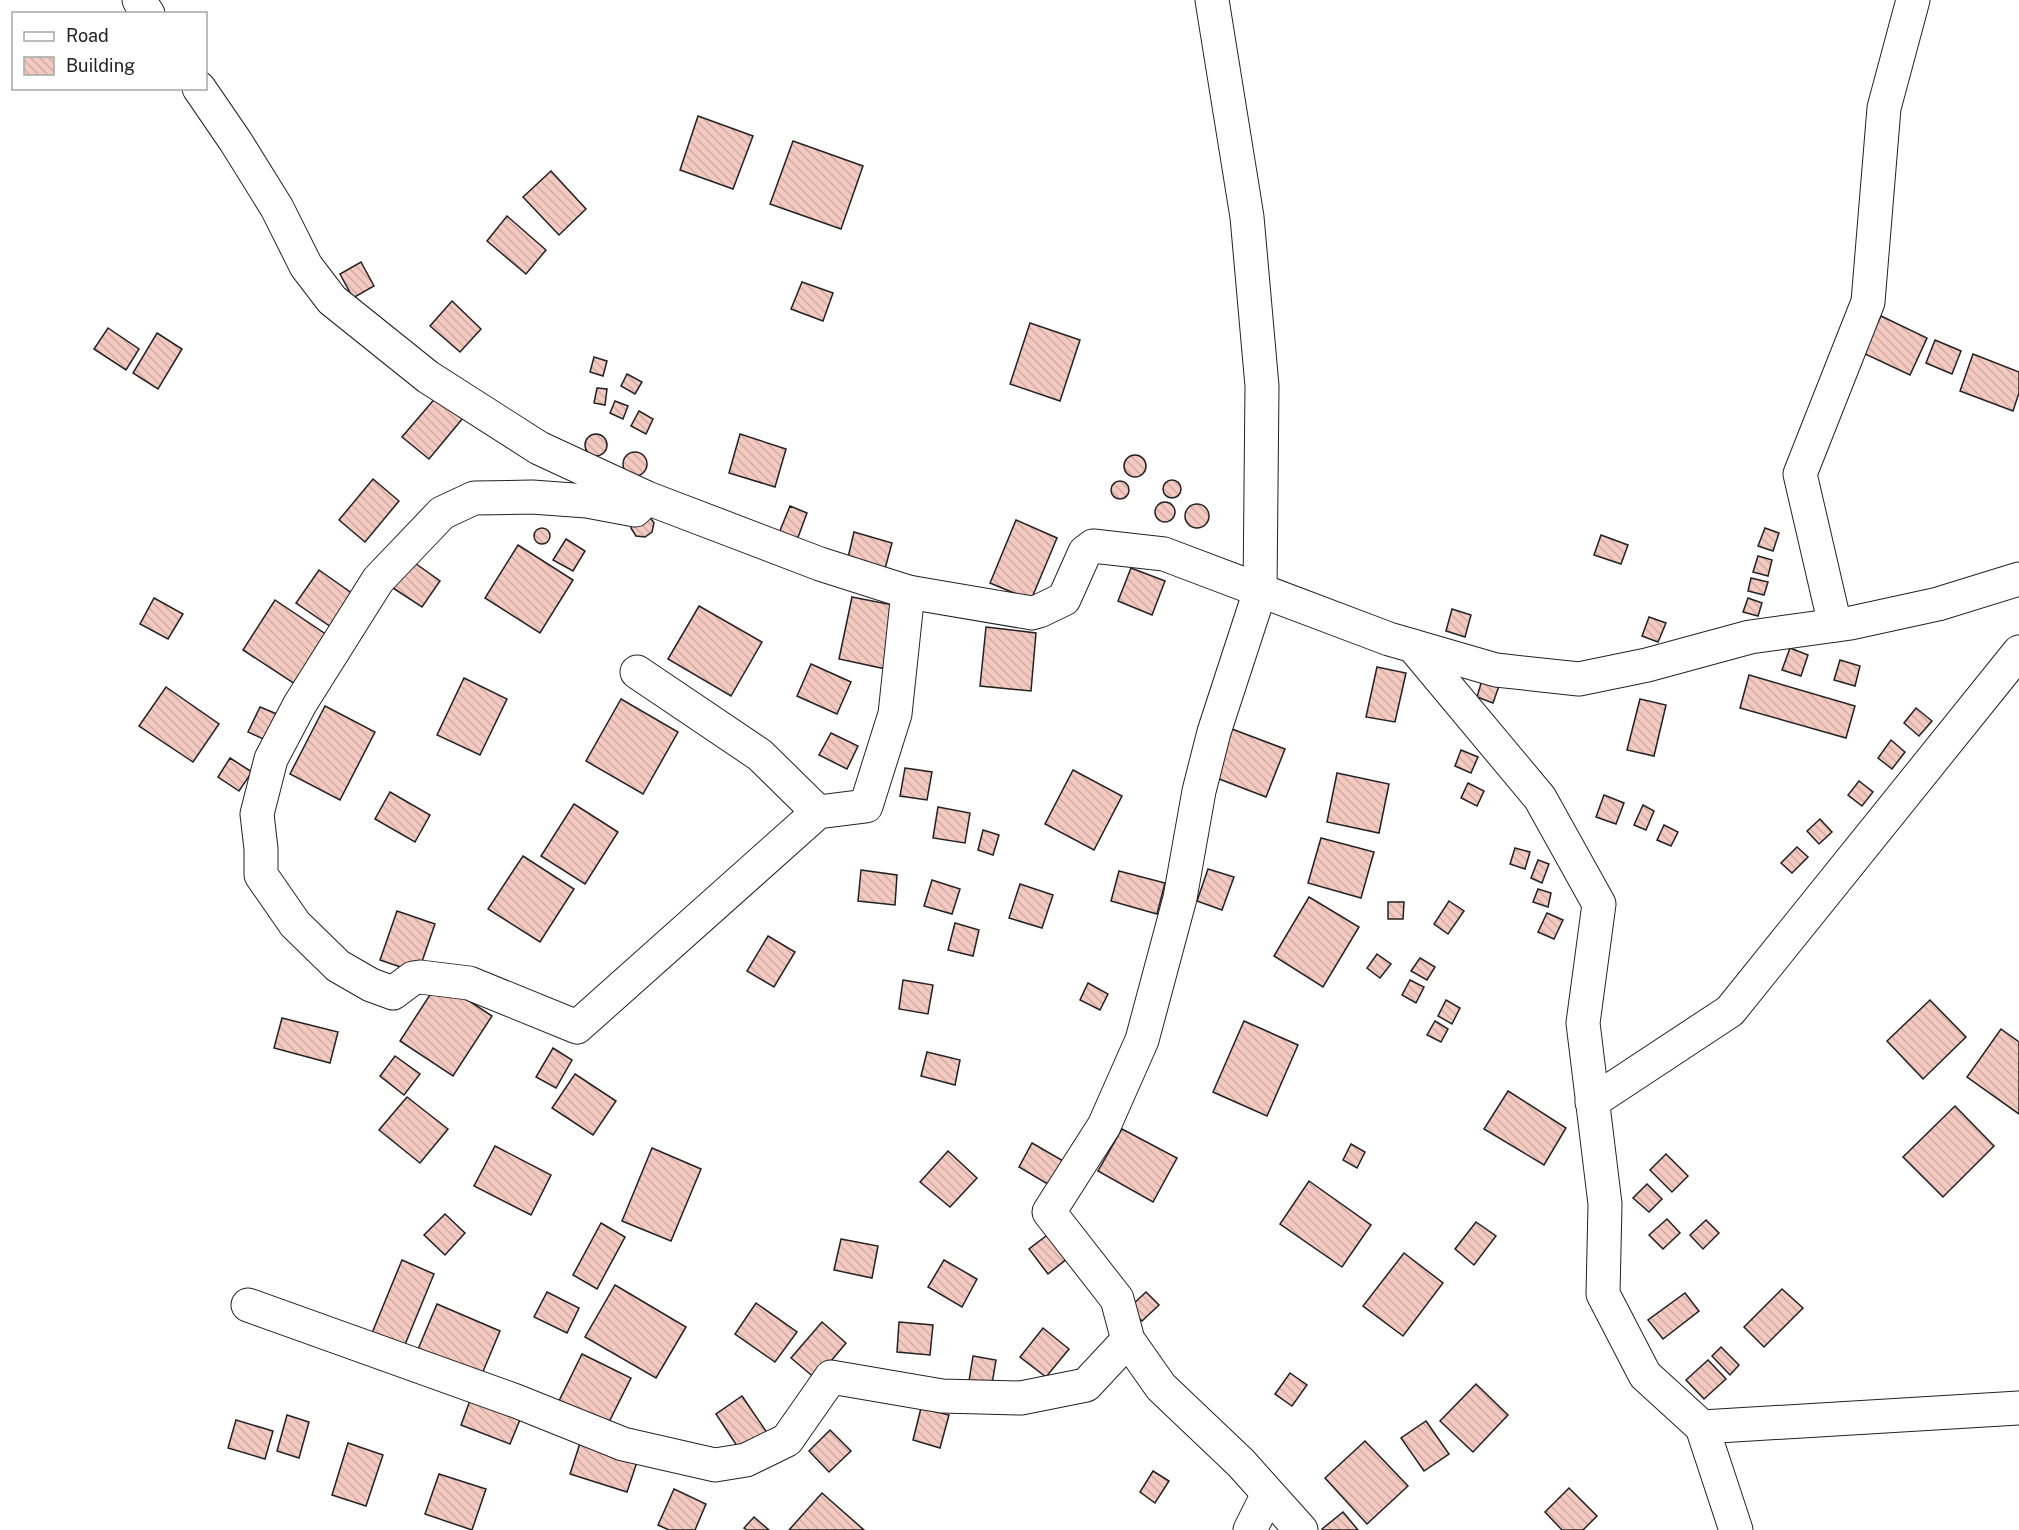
<svg xmlns="http://www.w3.org/2000/svg" width="2019" height="1530" font-family="'Public Sans',sans-serif">
<style>
.building{fill:url(#building-back-hatch);stroke:#222;stroke-width:1.5}
.lines{fill:none;stroke-linecap:round;stroke-linejoin:round}
.minor-casing{stroke:#222;stroke-width:35}
.minor{stroke:#fff;stroke-width:33}
</style>
<defs>
<pattern id="building-back-hatch" width="6" height="6" patternUnits="userSpaceOnUse" patternTransform="scale(1.5)"><rect width="6" height="6" fill="#f3c9c0"/><path d="M-1 5l2 2M0 0l6 6M5-1l2 2" fill="none" stroke="#d0aca5"/></pattern>
</defs>
<rect width="100%" height="100%" fill="#fff"/>
<g class="building">
<path d="M698,116L753,136L733,189L680,170Z"/>
<path d="M793,141L863,166L841,229L770,204Z"/>
<path d="M551,171L586,209L559,235L523,197Z"/>
<path d="M507,216L546,250L526,274L487,241Z"/>
<path d="M361,262L374,286L353,298L340,274Z"/>
<path d="M802,282L833,293L823,321L791,309Z"/>
<path d="M452,301L481,329L460,352L430,326Z"/>
<path d="M1881,316L1927,338L1910,375L1863,353Z"/>
<path d="M1030,323L1080,340L1060,401L1010,384Z"/>
<path d="M108,328L139,349L126,370L94,349Z"/>
<path d="M157,333L182,349L158,389L133,373Z"/>
<path d="M1935,340L1961,351L1952,374L1926,363Z"/>
<path d="M1973,354L2019,372V393L2013,411L1960,391Z"/>
<path d="M594,357L607,361L603,376L590,372Z"/>
<path d="M627,374L642,382L635,394L621,386Z"/>
<path d="M597,388L607,389L605,405L594,403Z"/>
<path d="M437,396L463,418L429,459L402,437Z"/>
<path d="M615,401L628,406L623,419L610,413Z"/>
<path d="M639,411L653,419L646,434L631,426Z"/>
<circle cx="596" cy="445" r="11"/>
<path d="M740,434L786,449L775,487L729,473Z"/>
<circle cx="635" cy="464" r="12"/>
<circle cx="1135" cy="466" r="11"/>
<path d="M373,479L399,501L365,542L339,520Z"/>
<circle cx="1172" cy="489" r="9"/>
<circle cx="1120" cy="490" r="9"/>
<circle cx="1165" cy="512" r="10"/>
<circle cx="1197" cy="516" r="12"/>
<path d="M790,506L807,513L797,540L779,533Z"/>
<path d="M649,516L654,523L652,532L645,537L636,536L631,528L632,519Z"/>
<path d="M1016,520L1057,538L1031,600L990,583Z"/>
<circle cx="542" cy="536" r="8"/>
<path d="M1765,528L1779,533L1773,551L1758,546Z"/>
<path d="M854,532L892,543L883,576L846,566Z"/>
<path d="M1601,535L1628,545L1621,564L1594,555Z"/>
<path d="M566,539L585,551L573,571L553,560Z"/>
<path d="M518,545L573,580L540,633L485,598Z"/>
<path d="M1758,556L1772,560L1768,576L1753,572Z"/>
<path d="M412,561L440,581L422,607L393,588Z"/>
<path d="M1131,568L1165,581L1152,615L1118,601Z"/>
<path d="M319,570L353,594L331,627L296,603Z"/>
<path d="M1751,578L1768,582L1764,595L1748,591Z"/>
<path d="M852,597L898,606L886,669L839,659Z"/>
<path d="M154,598L183,614L168,639L140,624Z"/>
<path d="M1748,598L1762,603L1758,616L1743,612Z"/>
<path d="M275,600L330,637L298,686L243,650Z"/>
<path d="M699,606L762,642L731,696L668,659Z"/>
<path d="M1452,609L1471,615L1465,637L1446,631Z"/>
<path d="M1649,617L1666,623L1658,642L1642,636Z"/>
<path d="M986,627L1036,633L1031,691L980,686Z"/>
<path d="M1790,648L1808,655L1801,676L1782,670Z"/>
<path d="M1840,660L1860,666L1855,686L1834,680Z"/>
<path d="M811,664L851,682L837,714L797,696Z"/>
<path d="M1377,667L1406,673L1395,722L1366,717Z"/>
<path d="M1749,675L1855,706L1846,738L1740,708Z"/>
<path d="M464,678L507,699L480,755L437,735Z"/>
<path d="M1482,680L1499,686L1493,703L1477,697Z"/>
<path d="M166,687L219,724L193,762L139,726Z"/>
<path d="M621,699L678,732L643,794L586,761Z"/>
<path d="M1640,699L1666,705L1654,756L1627,750Z"/>
<path d="M325,706L375,732L340,800L290,774Z"/>
<path d="M260,707L284,717L272,743L248,732Z"/>
<path d="M1916,708L1932,721L1919,736L1904,723Z"/>
<path d="M1232,729L1285,749L1266,797L1214,777Z"/>
<path d="M831,733L858,746L847,769L819,755Z"/>
<path d="M1891,740L1905,752L1892,769L1878,758Z"/>
<path d="M1461,750L1478,757L1471,773L1455,766Z"/>
<path d="M230,758L252,772L239,791L218,777Z"/>
<path d="M905,768L932,772L927,800L900,796Z"/>
<path d="M1073,770L1122,796L1094,850L1045,824Z"/>
<path d="M1337,773L1389,784L1379,833L1327,822Z"/>
<path d="M1859,781L1873,792L1862,806L1848,795Z"/>
<path d="M1468,783L1484,791L1477,806L1461,798Z"/>
<path d="M390,792L430,815L415,842L375,819Z"/>
<path d="M1604,795L1624,803L1616,824L1596,817Z"/>
<path d="M574,804L618,832L585,884L541,856Z"/>
<path d="M1643,805L1654,811L1646,830L1634,825Z"/>
<path d="M938,807L970,813L965,843L933,838Z"/>
<path d="M1820,819L1832,832L1819,844L1807,831Z"/>
<path d="M1664,825L1678,832L1671,846L1657,840Z"/>
<path d="M983,830L999,835L993,855L978,850Z"/>
<path d="M1321,838L1374,852L1361,898L1308,883Z"/>
<path d="M1797,847L1808,857L1792,873L1781,863Z"/>
<path d="M1515,848L1530,852L1525,869L1510,864Z"/>
<path d="M523,856L574,889L540,942L488,909Z"/>
<path d="M1538,860L1549,864L1542,883L1531,878Z"/>
<path d="M1208,869L1234,877L1222,910L1197,901Z"/>
<path d="M861,870L897,875L895,905L858,901Z"/>
<path d="M1119,871L1165,883L1157,914L1111,901Z"/>
<path d="M932,880L960,889L952,914L924,906Z"/>
<path d="M1020,884L1053,895L1042,928L1009,918Z"/>
<path d="M1538,889L1551,893L1548,907L1533,902Z"/>
<path d="M1309,897L1359,927L1323,987L1274,956Z"/>
<path d="M1449,901L1464,911L1448,934L1434,924Z"/>
<path d="M1388,902H1404L1403,919H1388Z"/>
<path d="M397,911L435,924L418,973L380,960Z"/>
<path d="M1547,913L1563,920L1554,939L1538,932Z"/>
<path d="M955,923L979,930L973,956L948,950Z"/>
<path d="M768,936L795,952L774,987L747,971Z"/>
<path d="M1377,954L1391,964L1380,978L1367,968Z"/>
<path d="M1420,958L1435,967L1427,980L1411,971Z"/>
<path d="M903,980L933,985L928,1014L899,1009Z"/>
<path d="M1410,980L1424,987L1416,1003L1402,995Z"/>
<path d="M439,981L492,1016L453,1076L400,1041Z"/>
<path d="M1088,983L1108,994L1100,1010L1080,1000Z"/>
<path d="M1446,1000L1460,1008L1452,1024L1438,1016Z"/>
<path d="M1930,1000L1966,1037L1923,1079L1887,1041Z"/>
<path d="M282,1018L338,1032L330,1063L274,1048Z"/>
<path d="M1244,1021L1298,1045L1267,1116L1213,1092Z"/>
<path d="M1435,1021L1448,1029L1441,1042L1427,1035Z"/>
<path d="M2001,1029L2019,1042V1114L1967,1077Z"/>
<path d="M553,1048L572,1060L556,1088L536,1077Z"/>
<path d="M927,1052L960,1060L955,1085L921,1076Z"/>
<path d="M395,1056L420,1074L404,1095L380,1076Z"/>
<path d="M575,1074L616,1101L593,1135L552,1108Z"/>
<path d="M1508,1091L1566,1128L1544,1165L1484,1129Z"/>
<path d="M407,1097L448,1129L420,1163L379,1130Z"/>
<path d="M1955,1106L1994,1146L1943,1197L1903,1157Z"/>
<path d="M1122,1129L1177,1158L1153,1202L1098,1171Z"/>
<path d="M1032,1143L1065,1162L1051,1186L1019,1167Z"/>
<path d="M1351,1144L1365,1152L1357,1168L1343,1160Z"/>
<path d="M495,1146L551,1175L531,1215L474,1186Z"/>
<path d="M652,1148L701,1169L671,1241L622,1221Z"/>
<path d="M948,1151L977,1178L950,1207L920,1182Z"/>
<path d="M1666,1154L1688,1176L1672,1192L1650,1170Z"/>
<path d="M1309,1181L1371,1225L1342,1267L1280,1224Z"/>
<path d="M1647,1184L1662,1199L1649,1212L1633,1198Z"/>
<path d="M445,1214L465,1233L445,1255L424,1235Z"/>
<path d="M1667,1219L1680,1233L1663,1249L1649,1235Z"/>
<path d="M1706,1220L1719,1233L1703,1249L1690,1235Z"/>
<path d="M1476,1222L1496,1236L1474,1265L1455,1249Z"/>
<path d="M601,1223L625,1237L597,1289L573,1275Z"/>
<path d="M1050,1233L1068,1258L1048,1274L1029,1249Z"/>
<path d="M841,1239L878,1246L872,1278L834,1270Z"/>
<path d="M1404,1253L1443,1283L1403,1336L1363,1306Z"/>
<path d="M402,1260L434,1274L404,1347L372,1333Z"/>
<path d="M944,1260L977,1279L962,1307L928,1287Z"/>
<path d="M615,1285L686,1327L656,1378L585,1337Z"/>
<path d="M1782,1289L1803,1308L1764,1347L1744,1327Z"/>
<path d="M547,1292L579,1308L567,1333L534,1317Z"/>
<path d="M1146,1292L1159,1305L1142,1321L1129,1308Z"/>
<path d="M1685,1293L1699,1311L1663,1339L1648,1320Z"/>
<path d="M756,1303L797,1332L775,1362L735,1334Z"/>
<path d="M437,1304L500,1331L479,1381L416,1354Z"/>
<path d="M822,1322L846,1343L816,1379L791,1358Z"/>
<path d="M899,1322L933,1325L930,1355L897,1352Z"/>
<path d="M1043,1328L1069,1349L1046,1377L1020,1357Z"/>
<path d="M1721,1347L1739,1365L1730,1375L1712,1356Z"/>
<path d="M582,1354L631,1378L604,1432L556,1407Z"/>
<path d="M973,1356L996,1360L992,1384L969,1381Z"/>
<path d="M1708,1360L1726,1379L1704,1399L1686,1380Z"/>
<path d="M1290,1373L1307,1385L1292,1406L1275,1394Z"/>
<path d="M1476,1384L1508,1415L1473,1452L1440,1421Z"/>
<path d="M472,1395L522,1415L510,1444L461,1425Z"/>
<path d="M742,1396L770,1437L743,1455L716,1414Z"/>
<path d="M921,1408L949,1415L940,1448L913,1440Z"/>
<path d="M287,1415L309,1422L299,1458L277,1451Z"/>
<path d="M236,1420L273,1431L265,1459L228,1448Z"/>
<path d="M1426,1421L1449,1454L1424,1471L1401,1438Z"/>
<path d="M830,1430L851,1451L829,1472L809,1451Z"/>
<path d="M582,1437L639,1456L627,1492L570,1474Z"/>
<path d="M1365,1441L1408,1486L1367,1524L1325,1478Z"/>
<path d="M348,1443L383,1455L366,1506L332,1495Z"/>
<path d="M1153,1471L1169,1481L1155,1503L1140,1492Z"/>
<path d="M439,1474L486,1489L472,1530L425,1514Z"/>
<path d="M1569,1488L1597,1516L1583,1530H1562L1545,1512Z"/>
<path d="M674,1489L706,1504L695,1530H669L658,1525Z"/>
<path d="M822,1493L864,1530H789Z"/>
<path d="M1343,1512L1358,1530H1323L1322,1529Z"/>
<path d="M754,1517L769,1530H747L744,1528Z"/>
</g>
<g class="lines">
<defs>
<g id="minor">
<path d="M139,0L148,14"/>
<path d="M1212,0L1247,217L1262,386L1260,591L1214,732L1199,791L1180,898L1142,1040L1104,1126L1049,1212L1117,1299L1128,1340L1161,1387L1241,1463L1301,1530"/>
<path d="M199,88L236,142L277,208L306,266L332,300L428,377L539,448L647,498L820,564L908,592L1032,613L1039,611L1064,599L1085,552L1093,546L1164,554L1389,639L1496,670L1579,679L1647,665L1750,637L1851,623L1938,604L2019,579"/>
<path d="M645,500L635,510L587,501L532,497L474,498L442,513L378,580L300,704L271,759L257,814L261,849V875L295,924L338,966L371,985L393,993L413,978L420,977L469,983L577,1027L818,812L866,806L895,714L908,592"/>
<path d="M1835,625L1800,474L1868,302L1884,108L1913,0"/>
<path d="M1413,646L1540,798L1599,904L1583,1023L1605,1204L1603,1294L1645,1375L1702,1427L1736,1530"/>
<path d="M637,672L760,755L818,812"/>
<path d="M1592,1102L1730,1011L2019,652"/>
<path d="M248,1305L516,1401L623,1444L715,1465L746,1460L787,1440L831,1377L942,1396L1021,1398L1086,1385L1128,1340"/>
<path d="M1702,1427L2019,1408"/>
<path d="M1250,1530L1268,1494"/>
</g>
</defs>
<use href="#minor" class="minor-casing"/>
<use href="#minor" class="minor"/>
</g>
<rect x="12" y="12" width="195" height="78" fill="#ffffff" stroke="#a7a7a7" stroke-width="1.5"/>
<rect x="24" y="32" width="30" height="9" fill="#ffffff" stroke="#a7a7a7" stroke-width="1.5"/>
<text x="66" y="42" font-size="18" fill="#222222">Road</text>
<rect x="24" y="57" width="30" height="18" fill="url(#building-back-hatch)" stroke="#a7a7a7" stroke-width="1.5"/>
<text x="66" y="72" font-size="18" fill="#222222">Building</text>
</svg>
